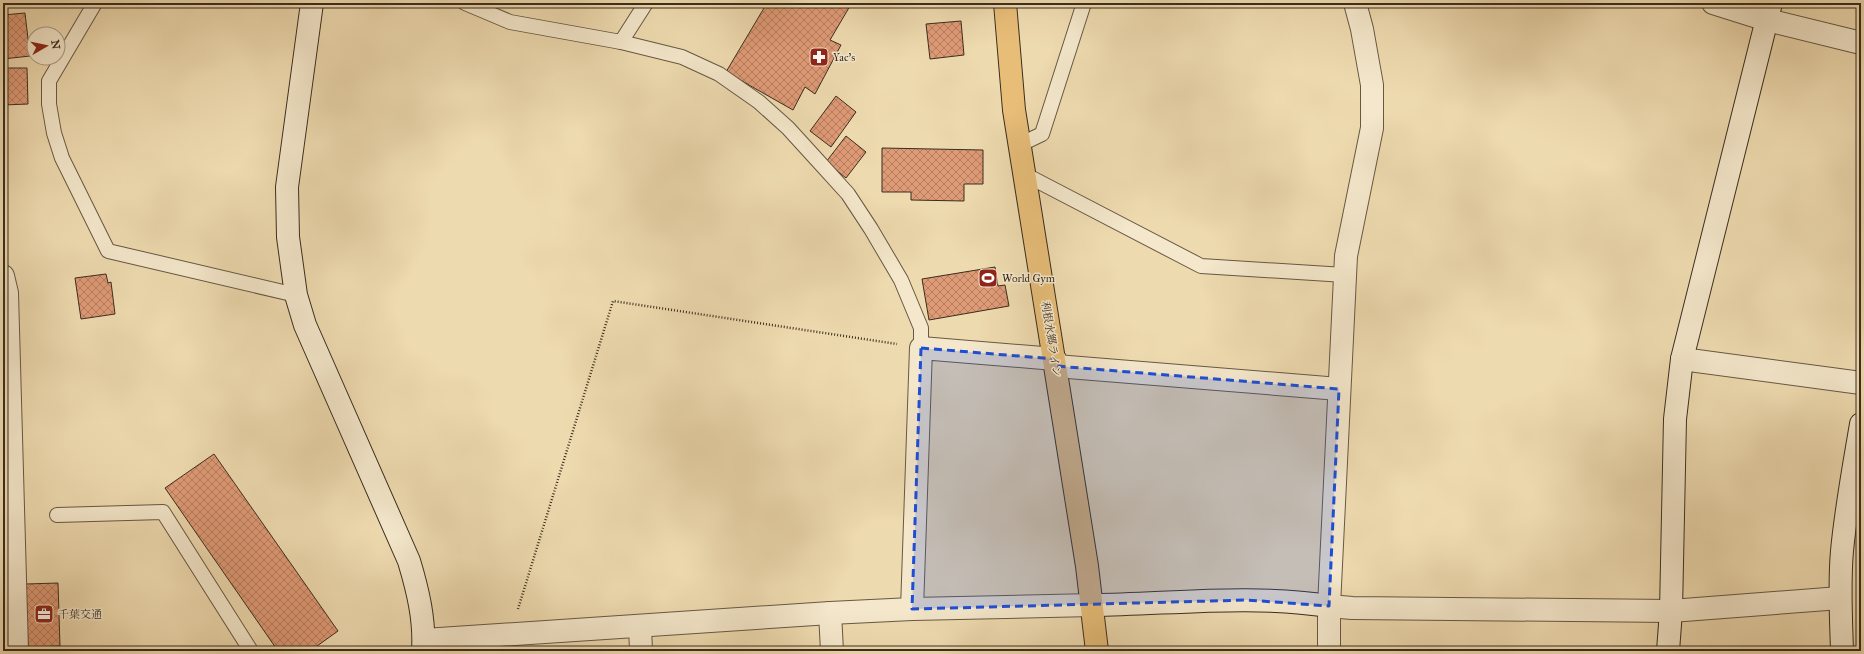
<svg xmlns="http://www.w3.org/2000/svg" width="1864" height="654" font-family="'IM FELL Great Primer','Noto Serif JP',serif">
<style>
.building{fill:url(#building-cross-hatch);stroke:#3a2d1f}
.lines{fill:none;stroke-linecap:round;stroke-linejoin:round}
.lane-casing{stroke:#675843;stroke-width:16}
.street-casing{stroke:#675843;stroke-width:24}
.secondary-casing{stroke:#3a2d1f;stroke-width:24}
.highway-casing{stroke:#3a2d1f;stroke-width:24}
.path{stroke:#3a2d1f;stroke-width:2.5;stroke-dasharray:1 2;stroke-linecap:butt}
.lane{stroke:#f4e7cb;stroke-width:14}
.street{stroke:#f4e7cb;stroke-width:22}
.secondary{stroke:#f4e7cb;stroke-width:22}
.highway{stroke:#e7bd78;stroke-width:22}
.marked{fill:#1d4ed8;fill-opacity:0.2;stroke:#1d4ed8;stroke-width:3;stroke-dasharray:8 5;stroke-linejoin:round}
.labels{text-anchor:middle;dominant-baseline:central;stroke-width:3;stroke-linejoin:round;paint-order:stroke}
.poi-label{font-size:11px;fill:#3a2d1f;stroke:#f4e7cb;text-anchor:start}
.street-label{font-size:11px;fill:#3a2d1f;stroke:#f4e7cb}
</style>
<defs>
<pattern id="building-cross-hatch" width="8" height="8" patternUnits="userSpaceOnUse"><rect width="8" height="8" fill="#df9a76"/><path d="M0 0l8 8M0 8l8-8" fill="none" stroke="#b67e60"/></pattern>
</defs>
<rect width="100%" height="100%" fill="#eedaaf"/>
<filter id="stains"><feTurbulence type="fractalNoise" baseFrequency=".005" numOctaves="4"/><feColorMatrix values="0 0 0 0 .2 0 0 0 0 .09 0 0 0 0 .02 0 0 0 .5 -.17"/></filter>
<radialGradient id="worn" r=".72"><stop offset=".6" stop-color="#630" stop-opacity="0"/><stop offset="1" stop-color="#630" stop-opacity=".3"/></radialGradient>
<g class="building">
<path d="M767,3H857L850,6L830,40L841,45L815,94L805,87L793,110L726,72Z"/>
<path d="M25,13L30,56L3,59V15Z"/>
<path d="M961,21L964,55L930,59L926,24Z"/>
<path d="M3,68H27L28,104L3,105Z"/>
<path d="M836,96L856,112L831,147L810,131Z"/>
<path d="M846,136L866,152L846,178L826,162Z"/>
<path d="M882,148L983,150V184H964V201L911,200V192H882Z"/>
<path d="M995,267L998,286L1005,285L1009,306L929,320L922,279Z"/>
<path d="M106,274L108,283L111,282L115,314L81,319L75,278Z"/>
<path d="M214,454L338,631L310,651H278L165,488Z"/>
<path d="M58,583L60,646L28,647L26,584Z"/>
</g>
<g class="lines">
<defs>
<g id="lane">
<path d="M95,3L49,81V104L54,133L62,158L108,251L296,295"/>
<path d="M465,3L510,22L621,42L682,57L719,74L759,102L788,128L819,162L848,194L871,229L901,280L921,328V348"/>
<path d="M621,42L646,3"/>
<path d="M1019,145L1042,134L1084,3"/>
<path d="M1024,174L1201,266L1345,275"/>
<path d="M57,515L163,512L251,651"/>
</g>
<g id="street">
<path d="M1713,3L1767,20L1861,43"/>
<path d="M3,276L7,293L17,651"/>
<path d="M1682,359L1861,383"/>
<path d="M1056,366L1339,389"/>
<path d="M1329,606L1352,608L1671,611L1840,598"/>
<path d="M912,609L921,348L1055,359"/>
<path d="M830,613L832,651"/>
<path d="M640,626L641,651"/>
<path d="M424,640L830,613L912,609L1093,605"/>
<path d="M1329,651V606L1346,256L1372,128V85L1362,29L1355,3"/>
</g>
<g id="secondary">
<path d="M312,3L287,187L288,237L296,295L305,325L409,561C418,591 425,620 423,651"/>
<path d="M1093,605C1171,604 1251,594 1329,606"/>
<path d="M1668,651L1671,611L1675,419L1682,359L1771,3"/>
<path d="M1842,651C1841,618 1839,584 1842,551C1846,508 1854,466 1861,424"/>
</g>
<path id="highway" d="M1005,3L1014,110L1087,566L1097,651"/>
</defs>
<use href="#lane" class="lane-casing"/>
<use href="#street" class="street-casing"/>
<use href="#secondary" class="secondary-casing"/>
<use href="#highway" class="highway-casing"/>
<path class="path" d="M518,609L613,301L897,344"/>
<use href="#lane" class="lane"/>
<use href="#street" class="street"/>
<use href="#secondary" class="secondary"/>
<use href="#highway" class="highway"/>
</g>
<path class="marked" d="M921,348L1055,359L1056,366L1339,389L1329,606L1247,600L912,609Z"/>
<defs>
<symbol id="pharmacy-square" viewBox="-11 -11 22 22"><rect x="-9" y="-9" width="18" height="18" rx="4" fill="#8f2418" stroke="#f4e7cb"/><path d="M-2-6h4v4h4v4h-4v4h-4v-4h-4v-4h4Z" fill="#fff"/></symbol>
<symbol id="stadium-square" viewBox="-11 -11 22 22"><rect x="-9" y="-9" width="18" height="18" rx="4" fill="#8f2418" stroke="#f4e7cb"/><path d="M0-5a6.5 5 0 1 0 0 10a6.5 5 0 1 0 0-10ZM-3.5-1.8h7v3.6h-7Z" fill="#fff"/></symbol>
<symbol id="office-square" viewBox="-11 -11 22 22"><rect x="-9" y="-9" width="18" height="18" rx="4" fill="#8f2418" stroke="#f4e7cb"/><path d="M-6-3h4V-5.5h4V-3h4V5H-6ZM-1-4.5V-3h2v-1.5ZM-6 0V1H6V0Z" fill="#fff"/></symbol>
</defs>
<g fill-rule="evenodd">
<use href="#pharmacy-square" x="808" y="46" width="22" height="22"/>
<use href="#stadium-square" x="977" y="267" width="22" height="22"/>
<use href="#office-square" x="33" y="603" width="22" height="22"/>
</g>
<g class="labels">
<g class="poi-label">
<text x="833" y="57">Yac's</text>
<text x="1002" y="278">World Gym</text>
<text x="58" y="614">千葉交通</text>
</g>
<g class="street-label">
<text transform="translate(1051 339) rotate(81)">利根水郷ライン</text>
</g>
</g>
<rect width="1864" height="654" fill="none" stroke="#eedaaf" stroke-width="16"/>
<rect x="4" y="4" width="1856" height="646" fill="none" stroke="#3a2d1f" stroke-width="2"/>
<rect x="8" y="8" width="1848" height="638" fill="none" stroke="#3a2d1f"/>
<g transform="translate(46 46) rotate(81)"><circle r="19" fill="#f4e7cb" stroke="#aa9d86"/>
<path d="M0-3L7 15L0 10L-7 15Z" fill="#8f2418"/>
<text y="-6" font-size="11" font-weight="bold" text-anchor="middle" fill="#3a2d1f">N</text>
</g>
<rect width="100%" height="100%" filter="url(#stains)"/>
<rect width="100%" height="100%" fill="url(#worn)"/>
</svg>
